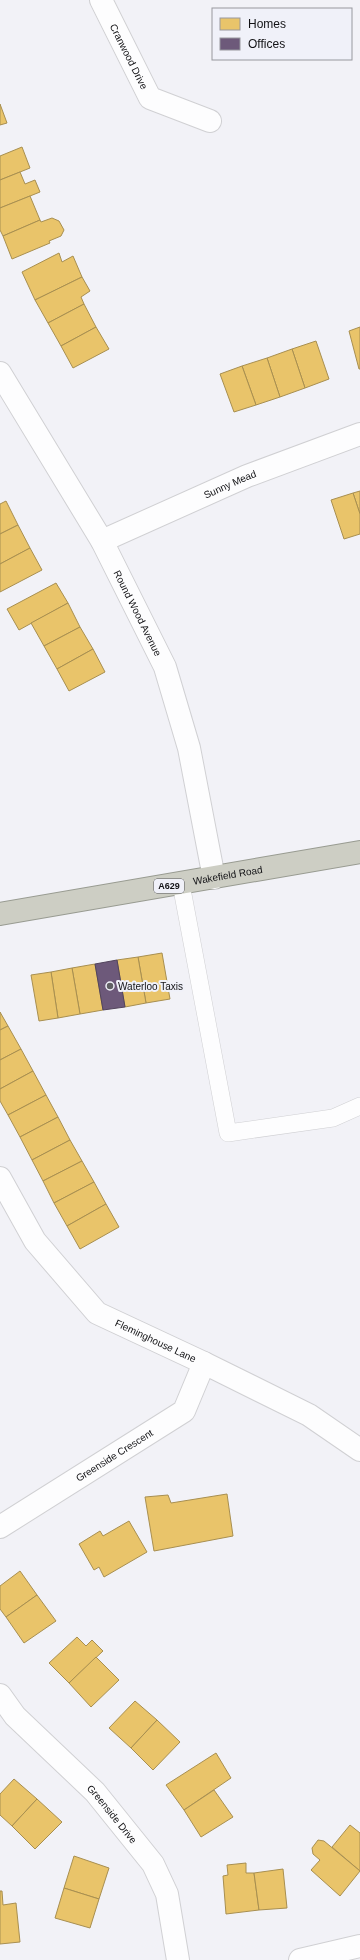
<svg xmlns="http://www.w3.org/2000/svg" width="360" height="1960" font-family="Arial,sans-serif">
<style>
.homes{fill:#e9c46a;stroke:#a88f50}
.offices{fill:#6d597a;stroke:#52445c}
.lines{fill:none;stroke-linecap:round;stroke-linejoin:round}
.lane-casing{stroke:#d0d0d3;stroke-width:18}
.street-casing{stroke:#d0d0d3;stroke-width:24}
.highway-casing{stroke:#989b91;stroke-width:24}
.lane{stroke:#fdfdfe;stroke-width:17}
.street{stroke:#fdfdfe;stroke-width:22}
.highway{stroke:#cdcec4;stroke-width:22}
.poi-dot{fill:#606064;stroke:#f0f1f9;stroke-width:1.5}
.labels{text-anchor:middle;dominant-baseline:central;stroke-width:4;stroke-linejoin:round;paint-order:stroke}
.shield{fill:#f0f1f9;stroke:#555559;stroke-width:1}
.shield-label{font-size:9px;font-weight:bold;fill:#121215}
.street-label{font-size:10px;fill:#121215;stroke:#f0f1f9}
.poi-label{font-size:10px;fill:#121215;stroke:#f0f1f9;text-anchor:start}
</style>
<rect width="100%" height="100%" fill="#f2f2f7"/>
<g class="homes">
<path d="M0,104L7,123L0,125Z"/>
<path d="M22,147L30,168L0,180V156Z"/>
<path d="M20,172L25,184L35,180L40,192L0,208V180Z"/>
<path d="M30,196L40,220L3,236L0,230V208Z"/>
<path d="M52,218L59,221L64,230L61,236L49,241L50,243L12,259L3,236L40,220L41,222Z"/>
<path d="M59,253L62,262L73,256L82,277L35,300L22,272Z"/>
<path d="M82,277L90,291L81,297L84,304L48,323L35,300Z"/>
<path d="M84,304L96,327L61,346L48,323Z"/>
<path d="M96,327L109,349L73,368L61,346Z"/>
<path d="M360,327V369H359L349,331Z"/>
<path d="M316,341L329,379L305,388L292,349Z"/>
<path d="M292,349L305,388L280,397L267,358Z"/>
<path d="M267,358L280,397L256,405L242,366Z"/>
<path d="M242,366L256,405L234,412L220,374Z"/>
<path d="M360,491V514L353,493Z"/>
<path d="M353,493L360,514V534L344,539L331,500Z"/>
<path d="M6,501L18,525L0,534V504Z"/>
<path d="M18,525L30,548L0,564V534Z"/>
<path d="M30,548L42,570L0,592V564Z"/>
<path d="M56,583L68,603L19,630L7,609Z"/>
<path d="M68,603L80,627L44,646L31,623Z"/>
<path d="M80,627L93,649L57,669L44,646Z"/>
<path d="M93,649L105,672L69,691L57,669Z"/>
<path d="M162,953L170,999L146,1003L138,957Z"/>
<path d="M138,957L146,1003L125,1007L117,960Z"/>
<path d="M95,964L103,1010L80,1014L72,968Z"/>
<path d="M72,968L80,1014L58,1018L51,972Z"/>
<path d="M51,972L58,1018L39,1021L31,975Z"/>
<path d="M0,1012L8,1026L0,1030Z"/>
<path d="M8,1026L21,1049L0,1060V1030Z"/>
<path d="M21,1049L33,1071L0,1089V1060Z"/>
<path d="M33,1071L46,1095L8,1115L0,1101V1089Z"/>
<path d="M46,1095L58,1117L20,1137L8,1115Z"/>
<path d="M58,1117L70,1140L32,1160L20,1137Z"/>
<path d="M70,1140L82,1161L43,1181L32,1160Z"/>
<path d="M82,1161L94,1182L54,1203L43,1181Z"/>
<path d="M94,1182L106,1204L67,1226L54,1203Z"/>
<path d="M106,1204L119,1227L80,1249L67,1226Z"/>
<path d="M227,1494L233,1536L154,1551L145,1497L168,1495L171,1503Z"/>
<path d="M129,1521L147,1552L104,1577L99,1567L94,1570L79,1544L100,1531L103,1536Z"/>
<path d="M20,1571L37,1595L6,1617L0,1609V1586Z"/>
<path d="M37,1595L56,1621L24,1643L6,1617Z"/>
<path d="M77,1637L86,1646L92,1640L103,1651L69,1683L49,1663Z"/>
<path d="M96,1657L119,1680L91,1707L69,1683Z"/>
<path d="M135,1701L157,1720L131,1748L109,1728Z"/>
<path d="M157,1720L180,1742L153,1770L131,1748Z"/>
<path d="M216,1753L231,1778L184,1810L166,1785Z"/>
<path d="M14,1779L37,1799L12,1826L0,1815V1794Z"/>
<path d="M214,1790L233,1817L201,1837L184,1810Z"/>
<path d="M37,1799L62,1822L35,1849L12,1826Z"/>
<path d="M350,1825L360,1833V1871L332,1847Z"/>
<path d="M318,1840L324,1841L360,1871L340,1896L311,1870L320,1860L313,1854L312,1848Z"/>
<path d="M74,1856L109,1868L99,1899L64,1888Z"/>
<path d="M246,1863V1873H254L259,1910L226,1914L223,1876L228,1875L227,1865Z"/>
<path d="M283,1869L287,1908L259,1910L254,1873Z"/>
<path d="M64,1888L99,1899L90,1928L55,1918Z"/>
<path d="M0,1891H2L3,1905L16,1903L20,1942L0,1944Z"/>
</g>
<path class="offices" d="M117,960L125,1007L103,1010L95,964Z"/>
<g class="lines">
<defs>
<path id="lane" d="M181,884L228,1133L333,1118L360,1106"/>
<g id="street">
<path id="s1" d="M101,0L150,98L210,121"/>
<path id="s2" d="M0,373L102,541L165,667L189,748L214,878"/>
<path id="s3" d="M102,541L247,476L360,434"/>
<path id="s4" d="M0,1178L35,1241L97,1313L204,1363L309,1415L360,1450"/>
<path id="s5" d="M0,1527L184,1411L204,1363"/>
<path id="s6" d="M0,1695L15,1716L95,1792L153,1864L167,1894L178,1960"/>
<path d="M300,1960L360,1946"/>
</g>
<g id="highway">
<path id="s7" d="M0,914L360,852"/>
</g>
</defs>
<use href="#lane" class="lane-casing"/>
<use href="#street" class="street-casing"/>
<use href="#highway" class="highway-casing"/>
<use href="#lane" class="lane"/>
<use href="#street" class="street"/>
<use href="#highway" class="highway"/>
</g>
<circle class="poi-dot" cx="110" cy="986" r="4"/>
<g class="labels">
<rect class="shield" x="154" y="879" width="30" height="14" rx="3"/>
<g class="shield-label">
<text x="169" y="886">A629</text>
</g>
<g class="street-label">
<text stroke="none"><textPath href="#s1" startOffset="63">Cranwood Drive</textPath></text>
<text stroke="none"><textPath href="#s3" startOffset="140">Sunny Mead</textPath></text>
<text stroke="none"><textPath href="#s2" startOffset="277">Round Wood Avenue</textPath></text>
<text stroke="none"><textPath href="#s7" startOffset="231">Wakefield Road</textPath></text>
<text stroke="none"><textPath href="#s4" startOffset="232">Fleminghouse Lane</textPath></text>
<text stroke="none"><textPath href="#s5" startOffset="135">Greenside Crescent</textPath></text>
<text stroke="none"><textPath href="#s6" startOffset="164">Greenside Drive</textPath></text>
</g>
<g class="poi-label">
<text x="118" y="986">Waterloo Taxis</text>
</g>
</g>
<rect x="212" y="8" width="140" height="52" fill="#f0f1f9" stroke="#97989e"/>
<rect x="220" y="18" width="20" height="12" fill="#e9c46a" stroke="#97989e"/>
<text x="248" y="28" font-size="12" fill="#121215">Homes</text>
<rect x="220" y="38" width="20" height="12" fill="#6d597a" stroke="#97989e"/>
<text x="248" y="48" font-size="12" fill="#121215">Offices</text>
</svg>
